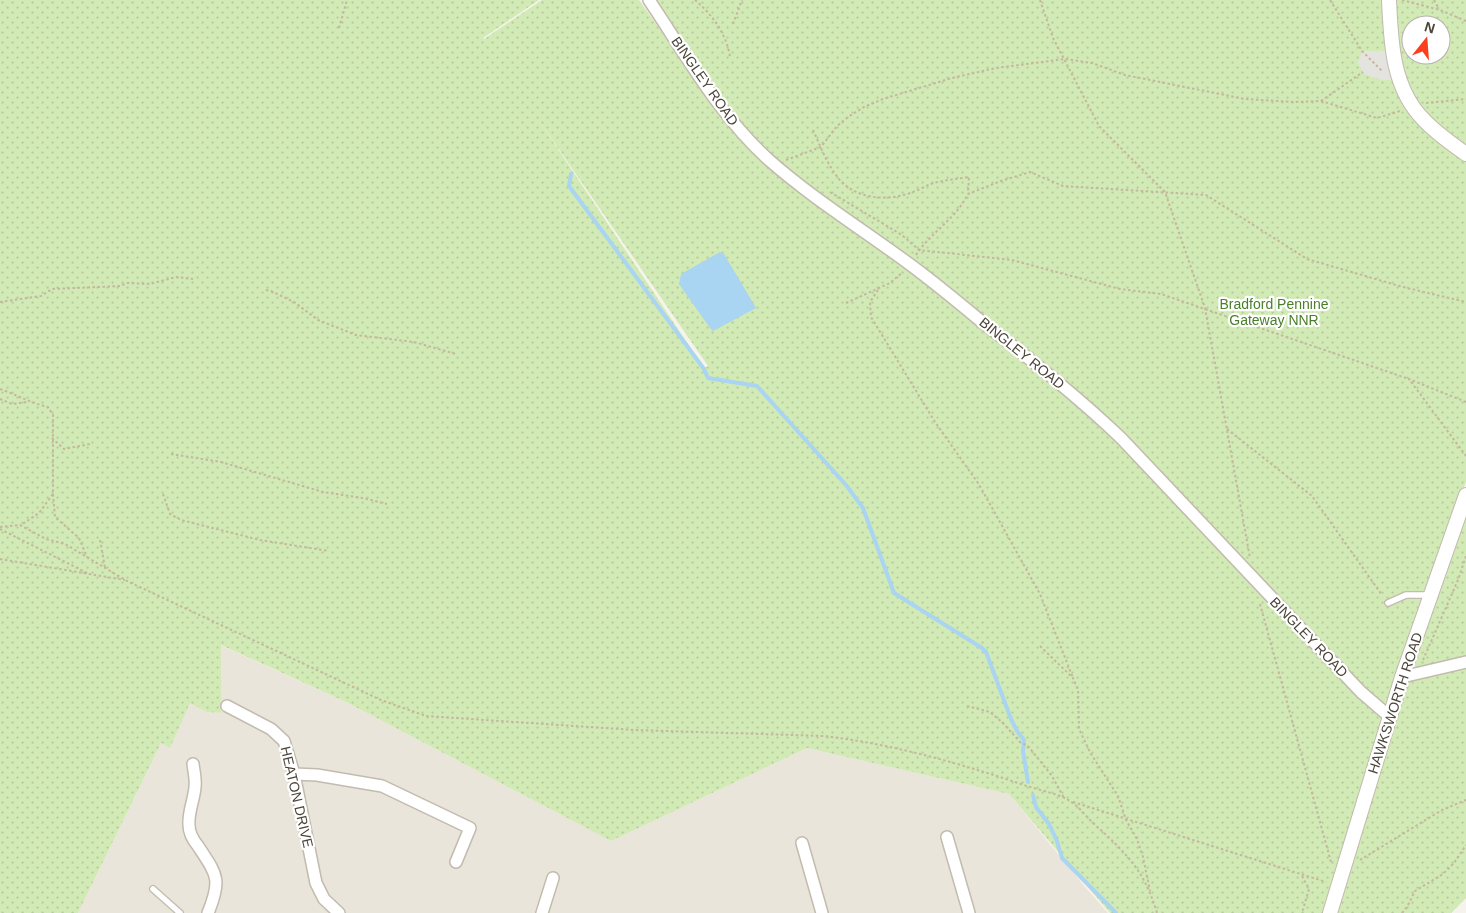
<svg xmlns="http://www.w3.org/2000/svg" width="1466" height="913" font-family="Helvetica,sans-serif">
<style>
.residential{fill:#eae5da}
.grass{fill:url(#grass-dots);fill-rule:evenodd}
.parking{fill:#e5e3e0}
.water{fill:#a9d4f2}
.lines{fill:none;stroke-linecap:round;stroke-linejoin:round}
.stream{stroke:#a9d4f2;stroke-width:4}
.service-casing{stroke:#c2bbae;stroke-width:8}
.minor-casing{stroke:#c2bbae;stroke-width:14}
.tertiary-casing{stroke:#c2bbae;stroke-width:16}
.path{stroke:#c4b79f;stroke-width:2;stroke-dasharray:2.5 2.5;stroke-linecap:butt}
.service{stroke:#fff;stroke-width:5.5}
.minor{stroke:#fff;stroke-width:11}
.tertiary{stroke:#fff;stroke-width:14}
.labels{text-anchor:middle;dominant-baseline:central;stroke-width:4.5;stroke-linejoin:round;paint-order:stroke}
.street-label{font-size:14px;fill:#4b4439;stroke:#fff}
.park-label{font-size:14px;fill:#4a7f2a;stroke:#fff}
</style>
<defs>
<pattern id="grass-dots" width="8" height="8" patternUnits="userSpaceOnUse" patternTransform="scale(1.25)"><rect width="8" height="8" fill="#d2eab5"/><path d="M2 2h.1M6 6h.1" fill="none" stroke="#b6ca9c" stroke-width="1.8" stroke-linecap="round"/></pattern>
</defs>
<rect width="100%" height="100%" fill="#f6f3ec"/>
<polygon class="residential" points="220,645 348,703 611,841 807,748 1009,794 1085,887 1108,913 78,913 161,743 170,748 190,702 207,712 221,713"/>
<g class="grass">
<path d="M 0,0 L 539,0 L 483,38 L 484,39 L 542,0 L 639,0 L 719,113 L 649,0 L 1466,0 L 1466,482 L 1448,529 L 1402,677 L 1466,663 L 1466,898 L 1451,913 L 1110,913 L 1009,794 L 807,748 L 611,841 L 348,703 L 221,645 L 221,713 L 207,712 L 190,703 L 170,748 L 161,743 L 78,913 L 0,913 ZM 1411,25 L 1441,25 L 1441,55 L 1411,55 ZM 538,119 L 708,366 L 704,368 Z"/>
<polygon points="1466,509 1466,658 1421,671 1416,668 1413,661"/>
</g>
<polygon class="parking" points="1362,51 1392,51 1399,80 1382,80 1364,74 1358,63"/>
<polygon class="water" points="720,252 724,254 756,308 713,331 710,328 679,284 681,274"/>
<g class="lines">
<g class="stream">
<polyline points="571,174 569,186 704,369 708,378 757,386 846,485 863,508 894,593 982,648 986,652 1011,719 1017,731 1024,740 1023,751 1028,782"/>
<polyline points="1033,795 1036,807 1049,824 1057,841 1062,858 1116,913"/>
</g>
<defs>
<g id="service">
<polyline points="1388,603 1406,595 1430,595"/>
<polyline points="153,889 180,913"/>
</g>
<g id="minor">
<path d="M 649,0 C 686,55 719,115 769,160 C 812,198 862,229 908,263 C 934,282 958,302 982,322 C 1030,359 1077,396 1121,438 L 1361,692 L 1390,717"/>
<polyline points="1402,677 1466,662"/>
<polyline points="227,706 271,729 284,741 294,774 316,883 324,899 339,913"/>
<path d="M 193,764 C 194,772 196,780 195,787 C 194,800 188,812 189,825 C 189,833 193,840 198,846 C 217,875 222,879 208,913"/>
<polyline points="294,774 317,775 382,786 470,828 456,862"/>
<polyline points="947,837 969,913"/>
<polyline points="802,843 822,913"/>
<polyline points="542,913 553,878"/>
</g>
<g id="tertiary">
<path d="M 1389,0 C 1391,42 1392,88 1424,120 C 1436,133 1452,144 1466,154"/>
<polyline points="1330,913 1402,677 1466,495"/>
</g>
</defs>
<use href="#service" class="service-casing"/>
<use href="#minor" class="minor-casing"/>
<use href="#tertiary" class="tertiary-casing"/>
<g class="path">
<path d="M 695,0 C 712,14 727,35 730,57"/>
<polyline points="1040,0 1053,38 1099,126 1165,192 1205,308 1250,558"/>
<polyline points="1330,0 1362,51 1383,72"/>
<polyline points="1402,0 1440,10 1466,21"/>
<polyline points="1434,0 1439,9"/>
<polyline points="733,24 742,0"/>
<polyline points="339,28 347,0"/>
<polyline points="1321,101 1363,72"/>
<polyline points="1426,103 1466,99"/>
<path d="M 813,130 C 820,145 826,162 836,175 C 853,200 888,202 913,192 C 919,190 925,186 931,184 C 943,180 956,179 969,177 L 968,193"/>
<polyline points="786,160 821,147 837,126 848,117 864,107 883,99 952,78 996,68 1065,59 1092,63 1125,75 1245,99 1294,102 1321,101 1377,118 1400,111"/>
<polyline points="830,192 902,235 919,250 1012,260 1120,289 1161,294 1409,379"/>
<path d="M 916,255 C 931,232 955,220 968,194 L 1001,181 L 1030,172 L 1063,186 L 1206,195 L 1307,259 L 1403,287 L 1466,302"/>
<polyline points="266,290 271,291 294,302 318,320 356,335 414,342 456,354"/>
<polyline points="878,290 870,302 871,317 935,422 978,483 986,497 1040,594 1073,678"/>
<polyline points="0,302 41,296 52,289 120,286 127,283 150,284 176,277 193,279"/>
<polyline points="846,303 890,283 903,272"/>
<path d="M 0,389 C 17,395 31,403 48,407 L 53,415 L 53,494 L 39,513 L 21,525"/>
<polyline points="0,399 12,404 27,402"/>
<polyline points="1466,402 1409,379 1466,456"/>
<polyline points="1227,429 1312,496 1382,595"/>
<polyline points="52,438 64,449 90,444"/>
<polyline points="171,454 221,462 323,492 363,498 387,504"/>
<polyline points="53,494 55,517 79,538 87,557"/>
<polyline points="163,494 170,514 181,520 260,540 329,551"/>
<path d="M 0,527 L 20,525 L 46,539 L 65,544 L 127,581 L 381,700 L 426,716 L 634,730 L 824,736 C 892,744 959,763 1024,785 C 1038,790 1057,793 1070,801 C 1078,806 1085,815 1092,822 C 1125,852 1144,869 1157,913"/>
<polyline points="0,529 89,574"/>
<polyline points="100,540 105,568"/>
<polyline points="0,559 125,580"/>
<polyline points="1260,604 1331,862"/>
<polyline points="1040,646 1073,678 1078,690 1079,729 1091,754 1118,796 1126,820 1137,839 1143,857 1150,891"/>
<polyline points="1423,660 1458,580 1466,556"/>
<polyline points="967,706 990,712 1003,723 1020,742 1028,746 1052,776 1064,798"/>
<polyline points="1073,802 1326,882"/>
<polyline points="1360,860 1442,810 1466,800"/>
<polyline points="1302,876 1309,889 1302,913"/>
<polyline points="1402,913 1407,907 1415,891 1443,874 1454,863 1466,845"/>
</g>
<use href="#service" class="service"/>
<use href="#minor" class="minor"/>
<use href="#tertiary" class="tertiary"/>
</g>
<g class="labels">
<g class="street-label">
<text transform="translate(705 81) rotate(55)">BINGLEY ROAD</text>
<text transform="translate(1022 353) rotate(39)">BINGLEY ROAD</text>
<text transform="translate(1309 637) rotate(46)">BINGLEY ROAD</text>
<text transform="translate(1395 703) rotate(-72)">HAWKSWORTH ROAD</text>
<text transform="translate(297 797) rotate(77)">HEATON DRIVE</text>
</g>
<g class="park-label">
<text x="1274" y="304">Bradford Pennine<tspan x="1274" dy="16">Gateway NNR</tspan></text>
</g>
</g>
<g transform="translate(1426 40) rotate(17)"><circle r="24" fill="#ffffff" stroke="#b7b4b0"/>
<path d="M0-4L9 19L0 12L-9 19Z" fill="#fc3f1d"/>
<text y="-8" font-size="14" font-weight="bold" text-anchor="middle" fill="#4b4439">N</text>
</g>
</svg>
